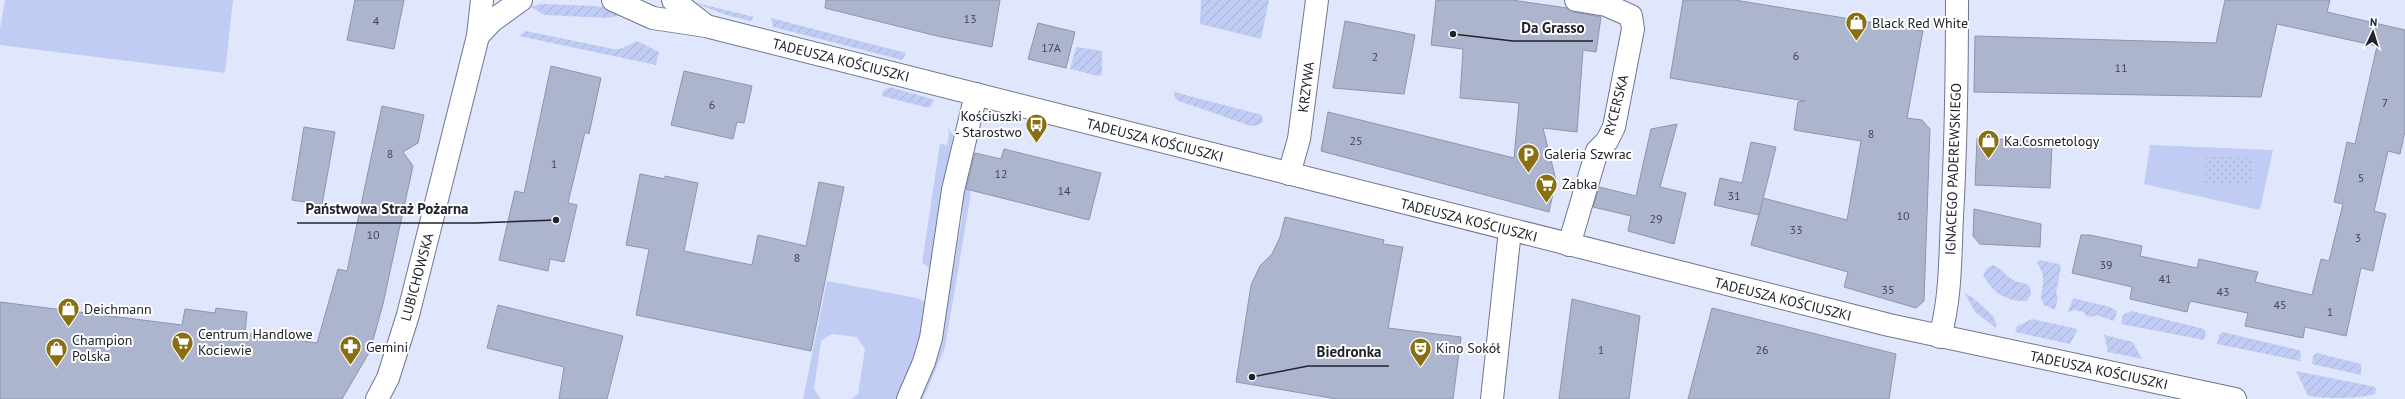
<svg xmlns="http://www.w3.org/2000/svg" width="2405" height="399" font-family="'PT Sans',sans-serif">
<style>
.grass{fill:#c0ccf4}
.park{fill:url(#park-dots)}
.garden{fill:url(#garden-furrows)}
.building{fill:#acb4ce;stroke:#8d95ae}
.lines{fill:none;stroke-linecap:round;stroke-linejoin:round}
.street-casing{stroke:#6f768f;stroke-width:24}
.secondary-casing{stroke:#6f768f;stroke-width:24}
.street{stroke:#fff;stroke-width:22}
.secondary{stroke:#fff;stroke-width:22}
.labels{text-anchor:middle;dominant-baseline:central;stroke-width:4;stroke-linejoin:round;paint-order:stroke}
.number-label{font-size:12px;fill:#434755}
.poi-label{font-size:14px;fill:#20232d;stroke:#fff;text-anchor:start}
.street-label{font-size:14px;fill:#20232d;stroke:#fff}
.leader{fill:none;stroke:#20232d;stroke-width:1.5}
.callout-dot{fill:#20232d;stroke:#fff;stroke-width:1.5}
.callout-label{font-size:15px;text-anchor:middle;font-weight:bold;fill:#20232d;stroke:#fff;stroke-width:4;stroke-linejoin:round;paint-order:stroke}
</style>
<defs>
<pattern id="park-dots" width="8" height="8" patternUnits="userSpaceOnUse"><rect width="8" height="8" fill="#c0ccf4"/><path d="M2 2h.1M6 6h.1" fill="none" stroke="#a5afd2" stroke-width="1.8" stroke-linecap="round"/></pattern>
<pattern id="garden-furrows" width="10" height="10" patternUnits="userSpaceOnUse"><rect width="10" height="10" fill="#c0ccf4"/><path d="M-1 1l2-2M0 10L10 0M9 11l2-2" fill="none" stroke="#a5afd2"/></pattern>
</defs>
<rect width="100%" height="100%" fill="#e0e7fd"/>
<g class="grass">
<polygon points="5,0 233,0 225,73 0,45 0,29"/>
<polygon points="947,126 953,135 931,269 922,263 940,144 947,145 949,133"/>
<polygon points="2150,145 2273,150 2260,210 2144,184"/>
<polygon points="963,188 970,190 970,199 945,348 923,399 919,399 940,345 962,217"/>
<polygon points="827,281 917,298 925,302 921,338 896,399 851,399 858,394 865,349 857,337 832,334 821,341 814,389 821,399 803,399"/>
</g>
<polygon class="park" points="2206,156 2252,158 2251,185 2205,183"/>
<g class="garden">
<polygon points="1201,0 1269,0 1261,39 1200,24"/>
<polygon points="693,2 754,17 750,21 723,14"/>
<polygon points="541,4 596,6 608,8 624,14 609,18 544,15 531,7"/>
<polygon points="771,18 906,53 902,60 773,27"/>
<polygon points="526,31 613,49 620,49 637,41 659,52 656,65 519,36"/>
<polygon points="1076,47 1102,51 1102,74 1099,76 1070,69"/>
<polygon points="890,87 935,100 929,108 882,96 883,91"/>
<polygon points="1174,92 1262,115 1263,122 1259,125 1251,126 1179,101 1175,98"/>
<path d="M 2040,260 L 2059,264 L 2061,267 L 2056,294 L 2058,297 L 2055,310 L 2044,305 L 2041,298 C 2043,283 2046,276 2037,263 Z"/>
<path d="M 1993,265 C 2002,268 2006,277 2015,281 C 2021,283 2025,282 2030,287 L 2031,294 L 2027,301 C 2007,302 1992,293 1983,275 L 1987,268 Z"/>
<path d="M 1965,294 C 1971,294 1991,313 1994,318 C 1996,321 1996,325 1996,328 L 1975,312 Z"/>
<polygon points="2073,298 2110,307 2117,311 2114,321 2096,315 2092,317 2086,316 2084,312 2075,310 2068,312"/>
<polygon points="2131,311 2204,329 2206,332 2204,340 2121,324 2123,315"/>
<polygon points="2032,319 2078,329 2070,344 2015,332 2017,326"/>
<polygon points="2223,332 2299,350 2301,354 2300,361 2217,344 2219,335"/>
<polygon points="2104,335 2133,342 2142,359 2108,352"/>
<polygon points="2317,353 2361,364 2361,375 2312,364 2313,356"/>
<path d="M 2296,371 L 2371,386 L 2376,388 L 2375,394 C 2358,399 2327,399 2308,396 Z"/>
</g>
<g class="building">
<polygon points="355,0 404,0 394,49 347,40"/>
<polygon points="826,0 1000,0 992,47 937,36 825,8"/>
<polygon points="1436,0 1512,0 1567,8 1574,12 1601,17 1596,52 1583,50 1577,132 1543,128 1556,180 1549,212 1321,151 1328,112 1514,158 1519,103 1460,98 1463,49 1431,45"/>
<polygon points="1683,0 1735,0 1923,31 1907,118 1922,120 1930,129 1924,301 1916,308 1844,287 1848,272 1751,245 1763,198 1847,220 1861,141 1794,130 1798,102 1805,101 1670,78"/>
<polygon points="2225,0 2330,0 2327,12 2405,30 2405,131 2400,154 2388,151 2374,211 2386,214 2373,271 2361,268 2346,336 2305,327 2303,338 2245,326 2248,313 2190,301 2187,312 2130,299 2132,287 2072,273 2081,235 2090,235 2142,246 2140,256 2197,268 2199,259 2258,272 2255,282 2312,295 2321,259 2329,261 2343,204 2334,202 2347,142 2355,144 2377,46 2277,24 2261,97 1974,92 1975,36 2216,43"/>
<polygon points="1345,21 1415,35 1404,94 1333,88"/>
<polygon points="1038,23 1075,32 1066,68 1028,59"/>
<polygon points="551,66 601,78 589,134 585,132 568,203 577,205 564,262 550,259 548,271 499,260 515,191 524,193"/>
<polygon points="684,71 752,86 744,123 737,122 733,139 671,125"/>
<polygon points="382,106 424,115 418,143 403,152 413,166 383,304 370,351 342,399 0,399 0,302 182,325 185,309 215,313 216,308 247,312 245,333 317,343 338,269 347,271"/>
<polygon points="1677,124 1660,187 1686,193 1674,244 1628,231 1631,216 1593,207 1599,187 1636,196 1651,129"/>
<polygon points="304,127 335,132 322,205 292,200"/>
<polygon points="1977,138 2034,141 2034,147 2052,147 2050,188 1975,185"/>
<polygon points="1751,142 1776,147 1759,215 1714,205 1720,178 1742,183"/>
<polygon points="1004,149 1101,173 1089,220 966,189 975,153 1001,159"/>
<polygon points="640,174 665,179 665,176 698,183 684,251 752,265 758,235 806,246 819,182 844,187 811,351 636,315 649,249 626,245"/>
<polygon points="1974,209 2041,224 2040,247 1980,244 1973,236"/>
<polygon points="1285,217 1384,240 1383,244 1403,247 1388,328 1461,337 1453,399 1337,399 1236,382 1251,285 1260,266 1272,254 1280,237"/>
<polygon points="1572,299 1640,316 1629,399 1559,399"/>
<polygon points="498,305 623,336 607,399 559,399 564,367 487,348"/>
<polygon points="1712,308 1896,354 1889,399 1688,399"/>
</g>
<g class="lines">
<defs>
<g id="street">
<polyline points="1289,174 1299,139 1317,0"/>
<polyline points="1569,245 1597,151 1607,141 1614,127 1633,29 1631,16 1606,5 1576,0"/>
<path d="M 1940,337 C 1951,297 1950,258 1952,217 C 1956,144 1957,72 1957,0"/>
<polyline points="908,399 924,362 931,338 953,190 976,94"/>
</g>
<g id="secondary">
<polyline points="613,0 653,18 706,26 1889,325 2235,399"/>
<polyline points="673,0 705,25"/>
<polyline points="478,36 492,21 521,0"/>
<polyline points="377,399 388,378 408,315 478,36 482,0"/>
<polyline points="1492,399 1510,230"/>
</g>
</defs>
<use href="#street" class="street-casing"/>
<use href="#secondary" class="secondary-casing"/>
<use href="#street" class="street"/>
<use href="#secondary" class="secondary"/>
</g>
<defs>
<symbol id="shop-pin" viewBox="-11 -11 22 30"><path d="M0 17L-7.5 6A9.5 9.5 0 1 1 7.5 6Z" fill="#896f10" stroke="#fff"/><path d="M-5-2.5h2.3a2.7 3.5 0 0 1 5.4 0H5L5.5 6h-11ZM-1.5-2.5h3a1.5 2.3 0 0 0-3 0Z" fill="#fff"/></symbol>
<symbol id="bus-pin" viewBox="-11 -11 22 30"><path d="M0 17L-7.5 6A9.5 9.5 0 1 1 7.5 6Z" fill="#896f10" stroke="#fff"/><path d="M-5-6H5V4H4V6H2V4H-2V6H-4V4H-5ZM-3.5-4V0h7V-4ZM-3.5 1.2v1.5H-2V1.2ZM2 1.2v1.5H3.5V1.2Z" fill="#fff"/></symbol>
<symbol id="parking-pin" viewBox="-11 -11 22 30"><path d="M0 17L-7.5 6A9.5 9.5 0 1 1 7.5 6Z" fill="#896f10" stroke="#fff"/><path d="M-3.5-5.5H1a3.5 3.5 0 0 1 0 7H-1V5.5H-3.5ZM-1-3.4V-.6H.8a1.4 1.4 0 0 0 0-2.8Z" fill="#fff"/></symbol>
<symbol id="supermarket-pin" viewBox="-11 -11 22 30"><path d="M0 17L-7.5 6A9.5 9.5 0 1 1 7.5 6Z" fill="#896f10" stroke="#fff"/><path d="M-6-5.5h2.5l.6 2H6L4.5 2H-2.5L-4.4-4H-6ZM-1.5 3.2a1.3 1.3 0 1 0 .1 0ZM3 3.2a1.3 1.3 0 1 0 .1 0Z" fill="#fff"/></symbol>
<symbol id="pharmacy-pin" viewBox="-11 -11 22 30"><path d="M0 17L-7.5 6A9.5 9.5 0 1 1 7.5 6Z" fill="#896f10" stroke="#fff"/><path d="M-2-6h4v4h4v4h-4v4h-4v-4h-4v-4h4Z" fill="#fff"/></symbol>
<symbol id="theatre-pin" viewBox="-11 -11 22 30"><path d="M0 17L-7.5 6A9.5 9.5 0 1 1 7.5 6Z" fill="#896f10" stroke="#fff"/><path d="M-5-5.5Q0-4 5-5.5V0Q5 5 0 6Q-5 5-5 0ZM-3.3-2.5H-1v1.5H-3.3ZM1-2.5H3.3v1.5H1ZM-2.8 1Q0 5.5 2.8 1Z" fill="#fff"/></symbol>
</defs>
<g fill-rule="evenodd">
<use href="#shop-pin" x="1844" y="10" width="25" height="34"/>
<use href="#bus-pin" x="1024" y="112" width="25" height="34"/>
<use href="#shop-pin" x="1976" y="128" width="25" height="34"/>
<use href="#parking-pin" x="1516" y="142" width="25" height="34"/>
<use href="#supermarket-pin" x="1534" y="172" width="25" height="34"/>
<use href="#shop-pin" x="56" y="296" width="25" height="34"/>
<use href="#supermarket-pin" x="170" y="330" width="25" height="34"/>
<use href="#pharmacy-pin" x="338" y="334" width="25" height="34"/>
<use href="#shop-pin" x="44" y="336" width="25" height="34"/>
<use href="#theatre-pin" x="1408" y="336" width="25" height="34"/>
</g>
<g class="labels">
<g class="number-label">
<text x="970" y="18">13</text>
<text x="376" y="20">4</text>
<text x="1051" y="47">17A</text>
<text x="1796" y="55">6</text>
<text x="1375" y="56">2</text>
<text x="2121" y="67">11</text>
<text x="2385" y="102">7</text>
<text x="712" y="104">6</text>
<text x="1871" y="133">8</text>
<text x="1356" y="140">25</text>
<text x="390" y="153">8</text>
<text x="554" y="163">1</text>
<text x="1001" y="173">12</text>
<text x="2361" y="177">5</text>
<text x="1064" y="190">14</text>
<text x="1734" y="195">31</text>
<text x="1903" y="215">10</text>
<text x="1656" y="218">29</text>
<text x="1796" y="229">33</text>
<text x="373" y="234">10</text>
<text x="2358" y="237">3</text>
<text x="797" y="257">8</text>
<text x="2106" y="264">39</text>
<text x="2165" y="278">41</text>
<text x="1888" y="289">35</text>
<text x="2223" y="291">43</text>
<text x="2280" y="304">45</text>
<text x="2330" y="311">1</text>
<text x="1601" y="349">1</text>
<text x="1762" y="349">26</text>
</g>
<g class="poi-label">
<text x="1872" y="23">Black Red White</text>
<text x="1022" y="116" text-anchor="end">Kościuszki<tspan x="1022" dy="16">- Starostwo</tspan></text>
<text x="2004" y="141">Ka.Cosmetology</text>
<text x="1544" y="154">Galeria Szwrac</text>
<text x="1562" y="184">Żabka</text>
<text x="84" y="309">Deichmann</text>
<text x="198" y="334">Centrum Handlowe<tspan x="198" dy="16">Kociewie</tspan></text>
<text x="72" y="340">Champion<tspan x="72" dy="16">Polska</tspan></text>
<text x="366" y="347">Gemini</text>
<text x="1436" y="348">Kino Sokół</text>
</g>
<g class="street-label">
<text transform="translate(841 60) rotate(14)">TADEUSZA KOŚCIUSZKI</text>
<text transform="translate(1306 87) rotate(-83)">KRZYWA</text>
<text transform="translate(1616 105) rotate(-76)">RYCERSKA</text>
<text transform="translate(1155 140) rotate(14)">TADEUSZA KOŚCIUSZKI</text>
<text transform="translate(1953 169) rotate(-88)">IGNACEGO PADEREWSKIEGO</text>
<text transform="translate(1469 220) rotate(14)">TADEUSZA KOŚCIUSZKI</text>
<text transform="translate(417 277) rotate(-75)">LUBICHOWSKA</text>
<text transform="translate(1783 299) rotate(14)">TADEUSZA KOŚCIUSZKI</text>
<text transform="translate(2099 370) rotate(12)">TADEUSZA KOŚCIUSZKI</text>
</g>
</g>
<path class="leader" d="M1453 34L1513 41H1593M556 220L476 223H297M1252 377L1308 366H1389"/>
<g class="callout-dot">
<circle cx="1453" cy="34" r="4"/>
<circle cx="556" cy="220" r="4"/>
<circle cx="1252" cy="377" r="4"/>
</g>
<g class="callout-label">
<text x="1553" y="33">Da Grasso</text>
<text x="387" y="214">Państwowa Straż Pożarna</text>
<text x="1349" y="357">Biedronka</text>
</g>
<g transform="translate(2373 32) rotate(4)" stroke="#ffffff" stroke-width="3" paint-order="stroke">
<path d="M0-3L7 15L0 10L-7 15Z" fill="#20232d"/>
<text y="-6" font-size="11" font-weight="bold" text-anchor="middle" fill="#20232d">N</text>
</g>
</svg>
